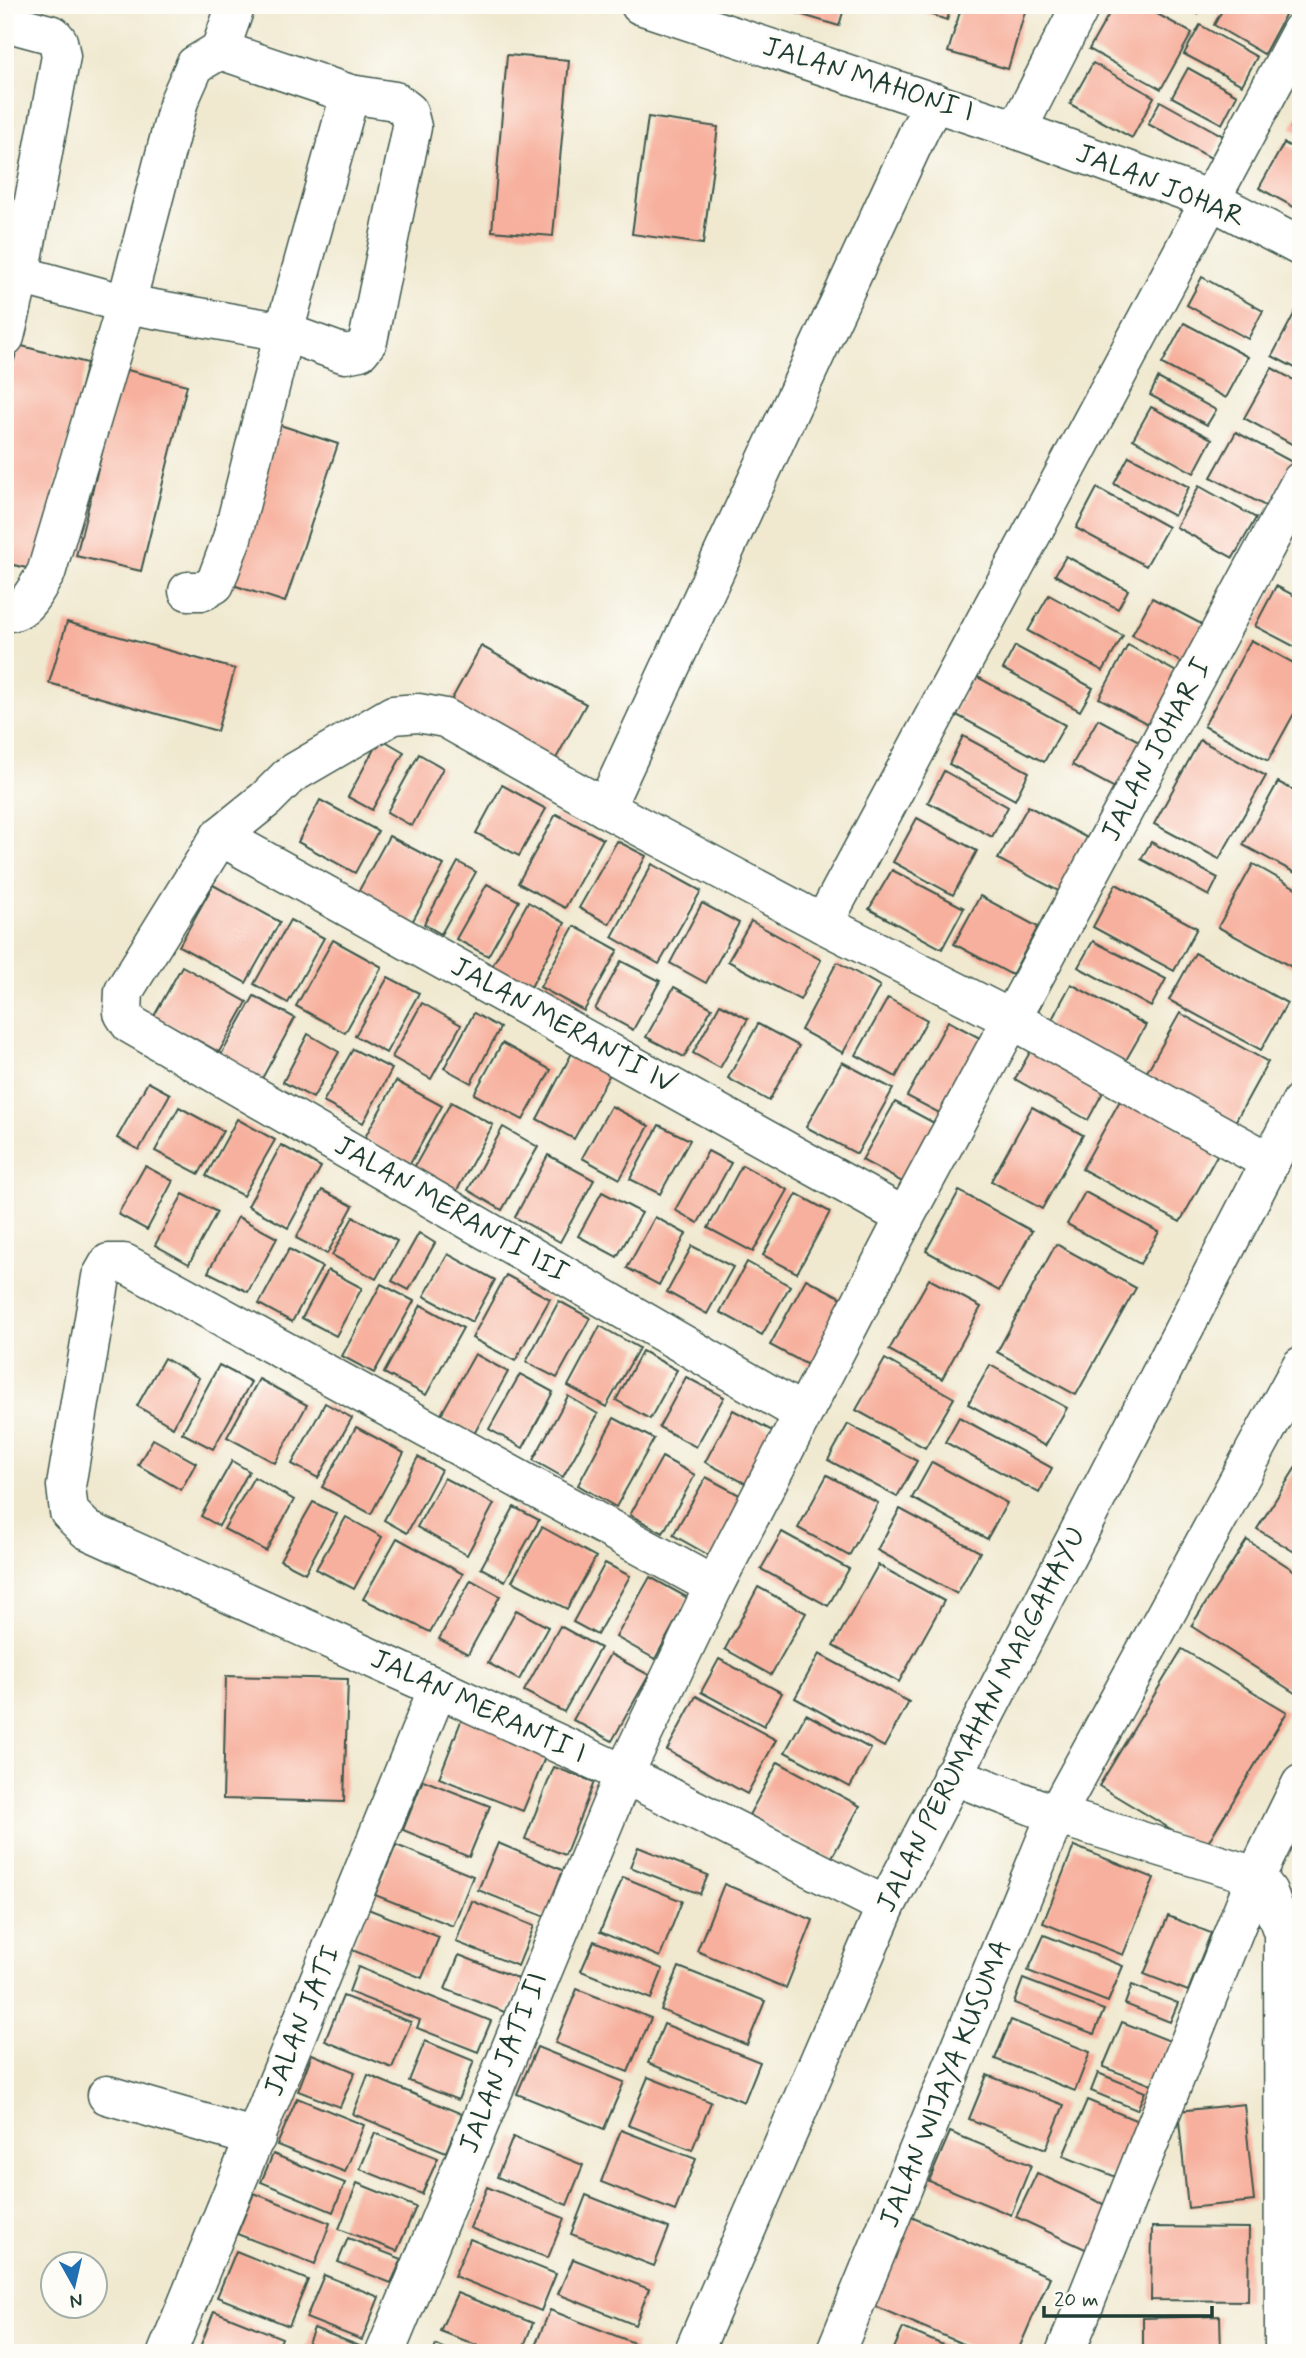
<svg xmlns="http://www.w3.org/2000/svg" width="1306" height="2358" font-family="Mynerve,sans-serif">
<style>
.building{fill:#f7b09d}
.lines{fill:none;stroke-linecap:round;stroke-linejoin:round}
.minor-casing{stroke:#3e574b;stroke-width:41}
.minor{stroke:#fff;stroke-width:38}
.labels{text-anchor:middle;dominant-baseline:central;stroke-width:6;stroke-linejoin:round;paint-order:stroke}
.street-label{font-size:28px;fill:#1f3d34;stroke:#fdfcf7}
</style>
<rect width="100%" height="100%" fill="#fdfcf7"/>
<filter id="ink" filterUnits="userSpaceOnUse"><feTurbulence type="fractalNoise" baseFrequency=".0143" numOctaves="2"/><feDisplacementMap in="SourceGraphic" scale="14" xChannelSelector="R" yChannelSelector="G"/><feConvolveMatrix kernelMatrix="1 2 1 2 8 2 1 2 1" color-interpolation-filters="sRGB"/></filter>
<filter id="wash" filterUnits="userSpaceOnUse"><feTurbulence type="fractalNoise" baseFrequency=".00686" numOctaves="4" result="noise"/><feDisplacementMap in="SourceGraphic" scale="28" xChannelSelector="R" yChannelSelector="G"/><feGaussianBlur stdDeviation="1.57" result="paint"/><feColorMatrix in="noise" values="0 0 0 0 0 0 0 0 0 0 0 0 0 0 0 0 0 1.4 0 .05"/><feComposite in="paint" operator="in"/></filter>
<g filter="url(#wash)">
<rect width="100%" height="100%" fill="#f0e9d0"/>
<g id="blocks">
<g class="building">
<polygon points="784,5 845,5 839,26 783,9"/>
<polygon points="901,5 952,5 947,20"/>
<polygon points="962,5 1027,5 1008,69 948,52"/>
<polygon points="1114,5 1141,5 1192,33 1161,89 1089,49"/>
<polygon points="1182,5 1202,5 1198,14"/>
<polygon points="1225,5 1267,5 1285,15 1264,54 1214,25"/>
<polygon points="1200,25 1257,57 1242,85 1184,54"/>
<polygon points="507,55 569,60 553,236 492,231"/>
<polygon points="1093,63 1154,97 1132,138 1070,104"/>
<polygon points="1188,68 1237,95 1222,124 1172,97"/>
<polygon points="1160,101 1223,136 1211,158 1148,124"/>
<polygon points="1301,110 1301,134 1291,128"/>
<polygon points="648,117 718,127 703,244 632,234"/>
<polygon points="1284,143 1301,152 1301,211 1259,188"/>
<polygon points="1202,277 1263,311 1248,339 1187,305"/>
<polygon points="1295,312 1301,315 1301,371 1272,356"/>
<polygon points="1184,323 1248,357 1226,398 1162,364"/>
<polygon points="18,345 87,363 35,570 5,563 5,395"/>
<polygon points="1272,368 1301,384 1301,449 1244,418"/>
<polygon points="123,369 187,385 141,571 76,556"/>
<polygon points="1158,378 1216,410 1207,425 1150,395"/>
<polygon points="1151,407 1212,439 1194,473 1133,439"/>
<polygon points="280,425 338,444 285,602 227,583"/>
<polygon points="1236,432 1292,462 1267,507 1211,477"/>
<polygon points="1129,456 1189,487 1174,516 1114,484"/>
<polygon points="1199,486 1256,518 1233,558 1176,527"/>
<polygon points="1097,488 1168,527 1146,566 1076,528"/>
<polygon points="1066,556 1128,590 1118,609 1055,575"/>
<polygon points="1276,586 1301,599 1301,650 1255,626"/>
<polygon points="1049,595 1123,636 1103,671 1028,631"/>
<polygon points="1152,598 1209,628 1188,666 1132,635"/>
<polygon points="67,622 235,669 217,731 49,683"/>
<polygon points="1251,640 1301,667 1301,701 1268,761 1204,726"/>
<polygon points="1128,645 1187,678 1159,730 1099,698"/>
<polygon points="481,646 586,704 553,764 448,706"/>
<polygon points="1015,646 1093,688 1080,711 1003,669"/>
<polygon points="974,675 1065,725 1044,762 953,713"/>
<polygon points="1098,719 1150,747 1124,793 1072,765"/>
<polygon points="963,736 1029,772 1015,800 949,764"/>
<polygon points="380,738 404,752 372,810 348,797"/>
<polygon points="1200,740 1266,776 1219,859 1154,824"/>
<polygon points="419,754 443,768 412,826 387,812"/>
<polygon points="944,771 1008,807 992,837 928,802"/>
<polygon points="1278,782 1301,794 1301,876 1243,845"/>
<polygon points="502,785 546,809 519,856 476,833"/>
<polygon points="320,800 378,831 355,873 298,842"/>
<polygon points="1028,806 1091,840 1062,893 998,859"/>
<polygon points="556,814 603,839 565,908 518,883"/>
<polygon points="917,818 977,851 953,895 893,862"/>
<polygon points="389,836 444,865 411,924 357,894"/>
<polygon points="617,841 646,856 609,924 579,908"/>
<polygon points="1151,842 1218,878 1209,896 1141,859"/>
<polygon points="458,862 476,872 441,934 424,924"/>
<polygon points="652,864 701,891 659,964 612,937"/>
<polygon points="1253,864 1301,891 1301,972 1218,927"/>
<polygon points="892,870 964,908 942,949 869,909"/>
<polygon points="487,884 519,901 488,956 456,939"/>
<polygon points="1116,884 1197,928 1174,971 1093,927"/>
<polygon points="213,885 280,922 246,983 179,946"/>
<polygon points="980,896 1038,927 1012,975 954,944"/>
<polygon points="528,902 565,923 530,989 491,968"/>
<polygon points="702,903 739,923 706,983 670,963"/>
<polygon points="290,920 324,938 288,1003 254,984"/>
<polygon points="751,921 821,960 800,1000 728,961"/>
<polygon points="574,926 618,950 584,1011 540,987"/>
<polygon points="333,940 382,967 345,1033 296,1006"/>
<polygon points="1093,941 1166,979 1151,1007 1078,967"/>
<polygon points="1195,953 1287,1003 1261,1050 1169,1000"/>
<polygon points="621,961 660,981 633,1030 595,1009"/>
<polygon points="837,962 880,986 843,1053 801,1030"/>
<polygon points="182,966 247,1002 219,1052 154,1016"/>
<polygon points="388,977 419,993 386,1053 355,1036"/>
<polygon points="1071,984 1146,1025 1118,1074 1044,1034"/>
<polygon points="674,987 712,1008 684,1057 646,1037"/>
<polygon points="254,996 295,1018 258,1086 216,1064"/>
<polygon points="888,998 927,1020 896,1077 856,1055"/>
<polygon points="422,1003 461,1025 431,1079 392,1057"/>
<polygon points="720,1004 748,1019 720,1068 693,1053"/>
<polygon points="474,1013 500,1028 471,1083 444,1068"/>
<polygon points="1180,1013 1268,1062 1234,1124 1145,1075"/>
<polygon points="948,1021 989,1043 947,1117 907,1096"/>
<polygon points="758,1024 799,1046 769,1101 728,1078"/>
<polygon points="308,1034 339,1052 313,1098 283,1082"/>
<polygon points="502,1043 551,1070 523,1120 474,1094"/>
<polygon points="1034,1045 1107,1085 1088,1120 1015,1079"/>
<polygon points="353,1049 392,1069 363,1123 323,1102"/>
<polygon points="572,1053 610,1074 574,1139 537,1119"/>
<polygon points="842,1062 893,1089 857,1154 806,1127"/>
<polygon points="396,1081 442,1106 410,1164 364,1139"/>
<polygon points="148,1082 170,1094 139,1150 117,1138"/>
<polygon points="1122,1097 1220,1150 1180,1222 1082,1169"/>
<polygon points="451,1102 493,1125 455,1194 412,1171"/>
<polygon points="895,1102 936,1124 904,1183 862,1160"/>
<polygon points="611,1106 649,1126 620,1179 582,1158"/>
<polygon points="179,1107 223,1131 199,1174 155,1151"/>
<polygon points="1032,1107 1083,1135 1042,1209 991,1181"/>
<polygon points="237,1119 275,1140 243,1196 206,1176"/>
<polygon points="659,1125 690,1140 660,1194 630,1179"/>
<polygon points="503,1127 538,1147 502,1210 468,1190"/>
<polygon points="281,1145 321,1167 288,1228 248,1206"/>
<polygon points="708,1151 731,1163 698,1223 675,1210"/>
<polygon points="548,1155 594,1180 560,1242 515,1217"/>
<polygon points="742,1165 788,1190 753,1252 708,1228"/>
<polygon points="145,1166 173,1181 147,1230 118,1214"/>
<polygon points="322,1190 353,1206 327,1254 296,1238"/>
<polygon points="959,1191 1032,1231 999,1291 926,1251"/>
<polygon points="602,1192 642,1213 617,1257 578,1236"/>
<polygon points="1085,1192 1159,1232 1140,1264 1067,1224"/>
<polygon points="183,1194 217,1212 189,1264 155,1245"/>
<polygon points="797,1194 830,1212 797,1273 763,1255"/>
<polygon points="238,1217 277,1238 248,1292 208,1272"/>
<polygon points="353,1217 397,1241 376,1279 332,1255"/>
<polygon points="655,1217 686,1234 659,1285 627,1268"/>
<polygon points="419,1233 435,1243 409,1290 392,1281"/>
<polygon points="1056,1244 1136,1288 1076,1395 997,1352"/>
<polygon points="692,1246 733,1267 707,1314 667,1292"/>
<polygon points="289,1249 322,1267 292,1322 259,1304"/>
<polygon points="448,1254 495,1280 472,1322 424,1296"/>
<polygon points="747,1262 790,1286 762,1335 720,1312"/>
<polygon points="328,1270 362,1288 336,1336 302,1318"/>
<polygon points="506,1275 550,1299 515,1361 472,1338"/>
<polygon points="806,1279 855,1305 819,1371 770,1345"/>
<polygon points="929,1279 981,1307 942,1379 889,1350"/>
<polygon points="381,1284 414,1301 374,1373 342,1356"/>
<polygon points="559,1301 590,1318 557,1378 526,1362"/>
<polygon points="421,1305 463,1328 426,1395 384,1373"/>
<polygon points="600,1326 639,1348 606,1407 568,1386"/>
<polygon points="642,1351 677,1370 650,1419 616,1400"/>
<polygon points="475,1354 508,1372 474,1434 440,1416"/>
<polygon points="164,1358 199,1378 173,1427 137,1406"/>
<polygon points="885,1359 954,1398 925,1448 856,1410"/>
<polygon points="219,1365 251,1382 213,1449 182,1433"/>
<polygon points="990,1365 1067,1408 1045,1446 968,1404"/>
<polygon points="520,1374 553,1392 523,1448 489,1429"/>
<polygon points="686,1377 724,1397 696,1447 659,1427"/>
<polygon points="259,1379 307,1405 275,1463 227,1437"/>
<polygon points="568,1396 598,1414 563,1477 533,1460"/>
<polygon points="325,1403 352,1418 318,1478 292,1464"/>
<polygon points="733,1410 778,1434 750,1486 705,1462"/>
<polygon points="959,1417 1052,1468 1039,1493 945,1442"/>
<polygon points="614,1418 654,1439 616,1507 578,1485"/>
<polygon points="848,1424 917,1461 897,1497 828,1460"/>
<polygon points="356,1427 404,1453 371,1514 322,1487"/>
<polygon points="153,1439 196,1463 181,1490 138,1465"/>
<polygon points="418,1457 441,1470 407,1533 384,1520"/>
<polygon points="662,1457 695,1475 663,1533 630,1515"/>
<polygon points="1301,1459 1301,1556 1257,1529"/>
<polygon points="232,1461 249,1471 219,1526 201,1516"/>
<polygon points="932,1462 1007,1503 987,1539 912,1498"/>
<polygon points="827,1475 878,1503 849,1556 798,1528"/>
<polygon points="254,1477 294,1500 266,1551 224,1529"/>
<polygon points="706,1477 745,1498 712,1557 673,1535"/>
<polygon points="444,1478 494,1504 467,1555 417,1527"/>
<polygon points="313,1502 337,1514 305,1573 280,1560"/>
<polygon points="514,1507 539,1520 505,1581 481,1568"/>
<polygon points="900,1509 980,1552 957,1594 877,1550"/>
<polygon points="346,1517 382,1537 354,1589 316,1569"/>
<polygon points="542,1527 596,1557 567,1609 512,1581"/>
<polygon points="782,1532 849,1569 828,1606 761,1569"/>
<polygon points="397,1538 463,1574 430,1632 363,1599"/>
<polygon points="1247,1540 1301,1575 1301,1697 1191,1626"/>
<polygon points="605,1563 630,1576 597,1635 573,1622"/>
<polygon points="878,1565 944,1601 899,1682 833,1646"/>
<polygon points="650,1577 688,1598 655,1659 616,1637"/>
<polygon points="471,1580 500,1596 468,1654 439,1639"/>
<polygon points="758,1587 806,1613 771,1675 725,1649"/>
<polygon points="516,1610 548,1627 519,1680 488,1663"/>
<polygon points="560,1626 600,1648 564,1712 524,1691"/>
<polygon points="1182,1649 1287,1712 1204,1849 1099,1786"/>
<polygon points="610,1654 649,1675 612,1741 573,1720"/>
<polygon points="819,1654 909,1702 884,1747 795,1698"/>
<polygon points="719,1659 782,1693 764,1726 701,1692"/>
<polygon points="226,1676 348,1679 344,1802 223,1799"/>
<polygon points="696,1696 776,1740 747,1794 667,1750"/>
<polygon points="806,1714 871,1749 850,1787 785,1752"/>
<polygon points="463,1716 548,1750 523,1811 439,1778"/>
<polygon points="778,1762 860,1806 831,1859 749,1815"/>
<polygon points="554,1767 594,1782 565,1855 525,1839"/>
<polygon points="423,1780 490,1806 469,1857 403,1830"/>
<polygon points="1301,1819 1301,1851 1295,1851 1293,1820"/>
<polygon points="498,1843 567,1872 548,1918 478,1890"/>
<polygon points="396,1845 473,1876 453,1926 375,1895"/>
<polygon points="1074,1846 1154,1878 1123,1955 1043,1923"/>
<polygon points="638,1847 708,1875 700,1894 630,1867"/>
<polygon points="1295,1859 1301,1859 1301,1891 1297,1891"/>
<polygon points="623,1877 682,1901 660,1957 600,1932"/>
<polygon points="724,1884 813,1920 786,1988 697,1951"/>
<polygon points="1297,1899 1301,1899 1301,1935 1299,1935"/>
<polygon points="472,1901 534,1926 518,1966 456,1942"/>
<polygon points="368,1909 439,1937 422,1978 352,1950"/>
<polygon points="1168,1916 1211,1933 1188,1991 1144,1974"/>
<polygon points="1044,1935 1123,1966 1108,2002 1028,1971"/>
<polygon points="594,1941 663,1969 651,1999 581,1971"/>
<polygon points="459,1955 522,1980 507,2013 445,1989"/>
<polygon points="358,1967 491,2021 478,2052 417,2028 420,2020 349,1992"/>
<polygon points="679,1967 765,2001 747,2045 661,2010"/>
<polygon points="1023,1979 1104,2010 1094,2034 1014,2003"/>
<polygon points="1132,1985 1178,2003 1170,2022 1125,2004"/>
<polygon points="577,1989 651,2018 628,2072 555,2043"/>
<polygon points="343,1996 411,2022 392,2068 325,2041"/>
<polygon points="1011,2020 1090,2052 1075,2091 995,2059"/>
<polygon points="1122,2022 1170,2041 1152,2085 1103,2067"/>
<polygon points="664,2024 760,2062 744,2102 648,2063"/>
<polygon points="425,2041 474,2061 458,2100 409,2081"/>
<polygon points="537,2047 624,2082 604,2129 517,2094"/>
<polygon points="312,2054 355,2072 340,2107 298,2091"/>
<polygon points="1098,2073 1145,2092 1137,2110 1091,2091"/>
<polygon points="368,2075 462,2114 446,2152 353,2114"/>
<polygon points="987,2075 1064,2105 1046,2149 969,2119"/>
<polygon points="648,2077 711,2102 692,2150 628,2125"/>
<polygon points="297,2098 364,2125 345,2172 277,2145"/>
<polygon points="1087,2100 1138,2121 1116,2177 1063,2156"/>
<polygon points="1244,2104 1254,2201 1188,2208 1178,2111"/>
<polygon points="621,2130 696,2159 675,2211 601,2182"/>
<polygon points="950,2132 1031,2165 1011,2215 929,2181"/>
<polygon points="375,2133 438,2158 422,2194 360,2169"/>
<polygon points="513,2137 583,2165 567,2205 497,2177"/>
<polygon points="273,2154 345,2183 333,2212 261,2182"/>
<polygon points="1037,2173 1118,2211 1098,2255 1016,2217"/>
<polygon points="357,2183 416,2207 397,2251 339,2229"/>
<polygon points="487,2187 564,2218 548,2258 470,2228"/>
<polygon points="254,2193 330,2223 315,2264 237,2234"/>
<polygon points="586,2195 669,2228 654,2266 571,2234"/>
<polygon points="911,2217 1050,2277 1017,2353 984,2353 872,2305"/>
<polygon points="1152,2227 1249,2228 1248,2301 1151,2300"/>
<polygon points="348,2238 402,2259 391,2283 338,2262"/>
<polygon points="470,2239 556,2274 541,2311 454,2276"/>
<polygon points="236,2251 308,2280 289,2326 217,2297"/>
<polygon points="573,2259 649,2289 635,2325 558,2294"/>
<polygon points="324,2275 379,2297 362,2340 306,2318"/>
<polygon points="457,2293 533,2323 521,2353 497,2353 440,2331"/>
<polygon points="550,2310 637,2344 633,2353 553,2353 535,2346"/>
<polygon points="214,2311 282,2338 276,2353 207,2353 199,2350"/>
<polygon points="1220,2316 1221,2353 1143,2353 1143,2318"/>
<polygon points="314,2328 377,2353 304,2353"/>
<polygon points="903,2328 962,2353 892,2353"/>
<polygon points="436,2345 454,2353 433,2353"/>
</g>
</g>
</g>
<g filter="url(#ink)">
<use href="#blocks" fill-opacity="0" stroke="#3e574b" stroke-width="2"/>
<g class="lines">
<defs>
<g id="minor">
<polyline points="640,5 1017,130 1211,200 1301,247"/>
<polyline points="5,22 53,35 58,41 61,56 20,275 5,337"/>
<polyline points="1017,130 1081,5"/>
<polyline points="20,275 126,304 284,332 345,354 360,351 368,341 412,127 408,111 395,101 350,94"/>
<polyline points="188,591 203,591 215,584 232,538 284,332 350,94 220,50"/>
<path d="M 5,612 C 26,614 36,588 46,573 L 126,304 L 179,101 L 195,65 L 220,50 L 236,5"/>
<polyline points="605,808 920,129 935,102"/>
<polyline points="220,836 905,1217"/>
<polyline points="823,924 1301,31"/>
<polyline points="802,1413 130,1024 123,1013 124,991 220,836 266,799 290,775 393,715 418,713 445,718 605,808 823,924 1013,1020 1270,1162"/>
<polyline points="714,1586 124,1263 109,1263 101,1277 66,1486 69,1512 87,1530 438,1688 624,1774 886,1906"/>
<polyline points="952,1775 1056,1815 1256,1876 1268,1892 1283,1933 1284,2353"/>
<polyline points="107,2095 256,2138"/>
<polyline points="167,2353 438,1688"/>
<polyline points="385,2353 624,1774 714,1586 905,1217 1301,481"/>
<polyline points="693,2353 886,1906 1301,1102"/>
<polyline points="835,2353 1056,1815 1301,1366"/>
<polyline points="1065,2353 1256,1876 1301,1784"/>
</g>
</defs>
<use href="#minor" class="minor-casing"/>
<use href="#minor" class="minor"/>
</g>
</g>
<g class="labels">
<g class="street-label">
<text transform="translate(868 80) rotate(18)">JALAN MAHONI I</text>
<text transform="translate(1160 186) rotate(22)">JALAN JOHAR</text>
<text transform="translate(1157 750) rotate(-62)">JALAN JOHAR I</text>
<text transform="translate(563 1026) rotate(29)">JALAN MERANTI IV</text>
<text transform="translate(451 1210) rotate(30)">JALAN MERANTI III</text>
<text transform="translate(478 1707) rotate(25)">JALAN MERANTI I</text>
<text transform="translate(982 1720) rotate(-63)">JALAN PERUMAHAN MARGAHAYU</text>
<text transform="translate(303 2021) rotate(-68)">JALAN JATI</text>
<text transform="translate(504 2063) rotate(-68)">JALAN JATI II</text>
<text transform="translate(946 2084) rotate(-68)">JALAN WIJAYA KUSUMA</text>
</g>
</g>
<rect width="1306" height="2358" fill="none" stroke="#fdfcf7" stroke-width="28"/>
<g transform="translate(74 2285) rotate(172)"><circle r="33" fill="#fdfcf7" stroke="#a4b0a9" stroke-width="2"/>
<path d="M0-5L12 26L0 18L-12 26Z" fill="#1f6fb2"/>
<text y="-10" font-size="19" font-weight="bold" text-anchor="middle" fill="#1f3d34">N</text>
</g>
<path d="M1044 2306v10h168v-10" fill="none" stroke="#1f3d34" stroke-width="3.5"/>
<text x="1054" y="2306" font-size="21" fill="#1f3d34" stroke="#fdfcf7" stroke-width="5" paint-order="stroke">20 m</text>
</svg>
